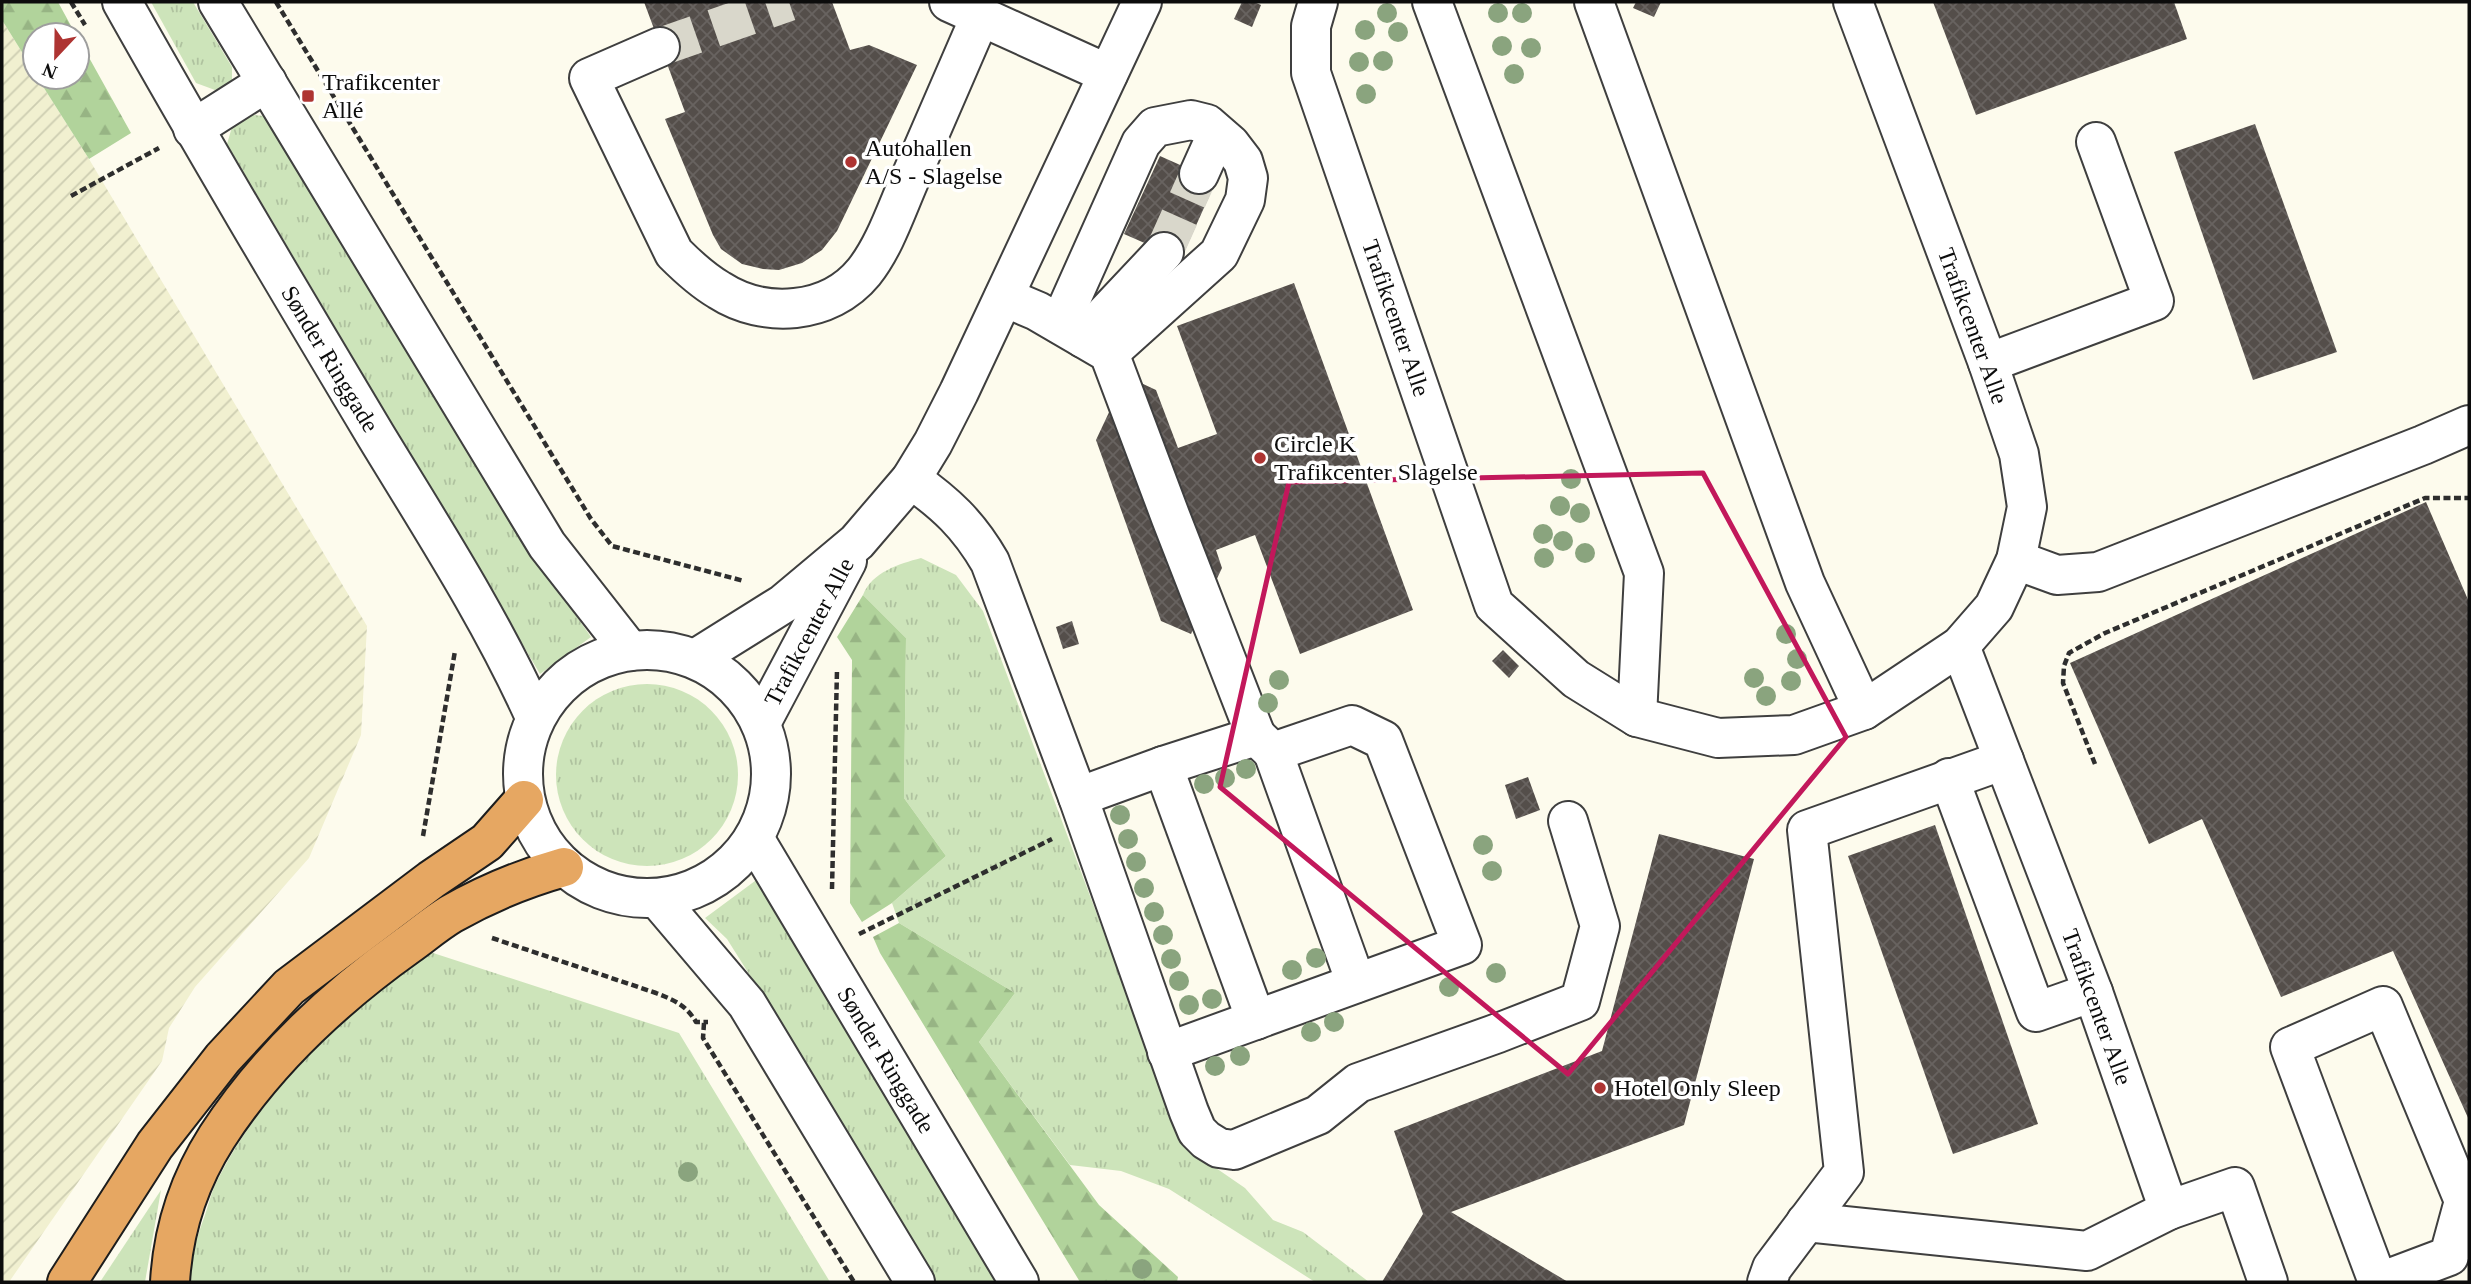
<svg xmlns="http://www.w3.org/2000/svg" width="2471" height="1284" font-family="Georgia,serif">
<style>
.farmland{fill:url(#farmland-furrows)}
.grass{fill:url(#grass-tufts)}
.forest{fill:url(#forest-firs)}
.building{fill:url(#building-cross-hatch)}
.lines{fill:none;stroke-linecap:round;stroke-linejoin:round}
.minor-tunnel{stroke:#d9d7cb;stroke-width:38;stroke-dasharray:38 19;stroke-linecap:butt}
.minor-casing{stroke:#3f3f3f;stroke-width:42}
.highway-casing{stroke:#1d1d1d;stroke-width:42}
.path{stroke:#2e2e2e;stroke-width:4.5;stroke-dasharray:7 3.5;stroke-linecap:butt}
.minor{stroke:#fff;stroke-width:38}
.highway{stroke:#e6a762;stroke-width:38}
.tree{fill:#8aa47e}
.marked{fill:none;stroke:#c2185b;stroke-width:5;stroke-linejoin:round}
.poi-dot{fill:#ae3432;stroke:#fff;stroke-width:2.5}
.labels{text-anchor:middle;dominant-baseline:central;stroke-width:7;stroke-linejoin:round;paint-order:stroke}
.poi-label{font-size:24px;fill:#0c0c0c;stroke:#fff;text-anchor:start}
.street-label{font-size:24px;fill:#0c0c0c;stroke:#fff}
</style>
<defs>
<pattern id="farmland-furrows" width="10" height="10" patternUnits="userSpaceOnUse" patternTransform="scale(1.75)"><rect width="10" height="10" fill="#f1f0d0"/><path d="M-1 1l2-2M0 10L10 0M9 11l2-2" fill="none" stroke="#cdcdb1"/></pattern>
<pattern id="grass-tufts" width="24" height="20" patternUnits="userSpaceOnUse" patternTransform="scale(1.75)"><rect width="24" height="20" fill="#cde4ba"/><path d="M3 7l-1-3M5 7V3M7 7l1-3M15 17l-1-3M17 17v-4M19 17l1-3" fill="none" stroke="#afc29f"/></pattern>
<pattern id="forest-firs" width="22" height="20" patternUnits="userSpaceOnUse" patternTransform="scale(1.75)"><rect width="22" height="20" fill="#b1d39b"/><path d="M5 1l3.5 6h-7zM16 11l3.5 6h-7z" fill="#97b484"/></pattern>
<pattern id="building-cross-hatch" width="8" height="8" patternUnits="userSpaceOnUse" patternTransform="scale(1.75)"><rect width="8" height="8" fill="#544e4a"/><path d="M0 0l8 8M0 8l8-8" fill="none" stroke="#686360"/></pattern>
</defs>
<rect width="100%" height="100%" fill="#fdfbed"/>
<polygon class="farmland" points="2,20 35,73 35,77 37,77 89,159 367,626 361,735 309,858 195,987 169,1028 162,1061 9,1282 2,1282"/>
<g class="grass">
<polygon points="151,2 193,2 232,67 232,83 215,90 196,83"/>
<polygon points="253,115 264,116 545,571 591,637 540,674 227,144 232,127"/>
<path d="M 921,558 L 956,575 L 983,611 L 1184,1146 L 1245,1188 L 1273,1220 L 1303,1232 L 1369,1282 L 1315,1282 L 1169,1189 L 1121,1171 L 1070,1165 L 979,1042 L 1015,993 L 899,923 L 892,903 L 946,856 L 904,798 L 906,638 L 863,595 C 872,572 899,564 921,558 Z"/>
<circle cx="647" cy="775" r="91"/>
<polygon points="759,878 1000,1282 934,1282 768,1004 727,939 705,918"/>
<path d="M 427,951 L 679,1033 L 830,1282 L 190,1282 C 191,1255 196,1240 205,1215 C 209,1203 212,1190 218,1179 C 263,1088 349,1014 427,951 Z"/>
<polygon points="161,1190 145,1282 100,1282"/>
</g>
<g class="forest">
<polygon points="2,2 58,2 76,35 35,35 35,73 2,20"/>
<polygon points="77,36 131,133 89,159 37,77 77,77"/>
<polygon points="863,595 906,638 904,798 946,856 892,903 862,922 850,903 852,660 837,637"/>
<polygon points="899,923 1015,993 979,1042 1099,1205 1178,1277 1177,1282 1080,1282 880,953 873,937"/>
</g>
<g class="building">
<polygon points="644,2 832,2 850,50 869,45 917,65 837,231 822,250 802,263 779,270 763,269 742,264 721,249 713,235 665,119 685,112"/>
<polygon points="1242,2 1254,2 1261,5 1252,27 1234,19"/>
<polygon points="1636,2 1661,2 1654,17 1633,8"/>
<polygon points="1933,2 2174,2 2187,39 1976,115"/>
<polygon points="2255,124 2337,352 2253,380 2174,152"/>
<polygon points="1160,156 1216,181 1181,259 1124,234"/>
<polygon points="1294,283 1413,610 1300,654 1255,535 1216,550 1222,568 1191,634 1161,621 1096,440 1126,376 1156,390 1178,448 1217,434 1177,326"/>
<polygon points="2426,502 2469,602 2469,1120 2393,951 2281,997 2202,819 2149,844 2070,663"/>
<polygon points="1072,621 1079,644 1063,649 1056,627"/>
<polygon points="1503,650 1519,666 1509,678 1492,661"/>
<polygon points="1528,777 1540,810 1516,819 1505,785"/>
<polygon points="1935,825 2038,1124 1953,1154 1848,856"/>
<polygon points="1659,834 1754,859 1684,1125 1451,1212 1568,1282 1382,1282 1423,1214 1394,1131 1602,1051"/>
</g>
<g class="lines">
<g class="minor-tunnel">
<polyline points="660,47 789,2"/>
<polyline points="1164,252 1199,174"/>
</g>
<defs>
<g id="minor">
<path d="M 122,2 C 204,148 290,292 376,436 C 432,528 491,619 535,717"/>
<polyline points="218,2 547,545 630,651"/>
<polyline points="949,2 1108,74"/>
<polyline points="1318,2 1311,26 1311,73 1494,605 1576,679 1637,717 1718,738 1794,735 1864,710 1960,646 1994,607 2016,560 2027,507 2019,454 1988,363 1853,2"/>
<polyline points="1432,2 1644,573 1637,717"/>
<polyline points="1594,2 1805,583 1864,710"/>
<path d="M 660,47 L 589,78 L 674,253 C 688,267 702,280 719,290 C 764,319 829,315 864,272 C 884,247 896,211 909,181 C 933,126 957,71 981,15"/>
<polyline points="193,129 267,82"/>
<polyline points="1199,174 1217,134"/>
<polyline points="1004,297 1037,311 1109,353 1171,518 1256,736 1163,766 1078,797"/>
<polyline points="1060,324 1141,143 1155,127 1191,120 1207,124 1230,144 1243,161 1248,178 1245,200 1219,254 1109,353"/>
<polyline points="1083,338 1164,252"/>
<polyline points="1988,363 2154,301 2096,142"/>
<path d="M 911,479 C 946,504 968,524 990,562 L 1078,797 L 1189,1112 L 1197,1131 L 1206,1140 L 1219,1148 L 1234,1150 L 1318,1115 L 1358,1083 L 1498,1033 L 1580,1001 L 1600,926 L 1568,821"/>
<polyline points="2016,560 2057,575 2098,572 2423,445 2469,425"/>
<polyline points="1960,646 2093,992 2169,1210 2235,1187 2268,1282"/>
<circle cx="647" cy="774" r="124"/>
<polyline points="695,659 783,604 857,542 911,479 933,443 959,392 1142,2"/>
<polyline points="761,723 847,561"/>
<polyline points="1273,752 1356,983"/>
<polyline points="1163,766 1256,1020"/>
<polyline points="1949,778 2036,1012 2093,992"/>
<polyline points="754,838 1019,1282"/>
<polyline points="657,898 747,1004 915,1282"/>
<polyline points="1167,1052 1462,945 1383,740 1352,725 1273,752 1256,736"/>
<polyline points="1806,1222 2087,1251 2169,1210"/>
<polyline points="1767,1282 1772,1268 1844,1172 1807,830 2004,760"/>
<polyline points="2378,1282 2290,1047 2383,1006 2464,1201 2449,1256 2380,1282"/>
</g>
<g id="highway">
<polyline points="67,1282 155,1145 223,1058 289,987 431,880 487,842 524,800"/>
<path d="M 170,1282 C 173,1231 189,1181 217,1137 C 266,1061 335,997 408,945 C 422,935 436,923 451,914 C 486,894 525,878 564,867"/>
</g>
</defs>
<use href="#minor" class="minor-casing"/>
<use href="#highway" class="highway-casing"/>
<g class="path">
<polyline points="71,2 85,25"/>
<polyline points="276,2 591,519 612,546 744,581"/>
<polyline points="71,196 159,148"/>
<polyline points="2095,764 2063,683 2064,666 2069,653 2105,633 2425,498 2469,498"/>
<polyline points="423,836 455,651"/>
<polyline points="832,889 837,670"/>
<polyline points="859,934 1052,839"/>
<path d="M 492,938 L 656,993 C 674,1000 686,1005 696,1022 L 708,1022"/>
<polyline points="704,1023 703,1038 854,1282"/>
</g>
<use href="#minor" class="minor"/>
<use href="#highway" class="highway"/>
</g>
<g class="tree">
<circle cx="1387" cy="13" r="10"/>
<circle cx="1498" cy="13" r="10"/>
<circle cx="1522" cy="13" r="10"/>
<circle cx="1365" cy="30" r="10"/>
<circle cx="1398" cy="32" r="10"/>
<circle cx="1502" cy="46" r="10"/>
<circle cx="1531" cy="48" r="10"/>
<circle cx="1383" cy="61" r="10"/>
<circle cx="1359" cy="62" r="10"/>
<circle cx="1514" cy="74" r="10"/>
<circle cx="1366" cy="94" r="10"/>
<circle cx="1571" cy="479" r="10"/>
<circle cx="1560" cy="506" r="10"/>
<circle cx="1580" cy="513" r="10"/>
<circle cx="1543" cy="534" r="10"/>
<circle cx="1563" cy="541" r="10"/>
<circle cx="1585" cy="553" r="10"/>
<circle cx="1544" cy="558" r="10"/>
<circle cx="1786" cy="634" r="10"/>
<circle cx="1797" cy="659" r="10"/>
<circle cx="1754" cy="678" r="10"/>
<circle cx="1279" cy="680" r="10"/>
<circle cx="1791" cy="681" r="10"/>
<circle cx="1766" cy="696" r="10"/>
<circle cx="1268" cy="703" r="10"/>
<circle cx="1246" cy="769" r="10"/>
<circle cx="1225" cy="778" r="10"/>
<circle cx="1204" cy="784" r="10"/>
<circle cx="1120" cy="815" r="10"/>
<circle cx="1128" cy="839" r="10"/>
<circle cx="1483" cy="845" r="10"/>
<circle cx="1136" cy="862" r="10"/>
<circle cx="1492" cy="871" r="10"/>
<circle cx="1144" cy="888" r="10"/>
<circle cx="1154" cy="912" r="10"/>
<circle cx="1163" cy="935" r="10"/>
<circle cx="1316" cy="958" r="10"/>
<circle cx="1171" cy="959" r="10"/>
<circle cx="1292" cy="970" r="10"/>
<circle cx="1496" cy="973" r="10"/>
<circle cx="1179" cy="981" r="10"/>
<circle cx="1449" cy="987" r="10"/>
<circle cx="1212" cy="999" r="10"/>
<circle cx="1189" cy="1005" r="10"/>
<circle cx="1334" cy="1022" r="10"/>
<circle cx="1311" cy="1032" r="10"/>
<circle cx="1240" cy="1056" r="10"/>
<circle cx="1215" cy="1066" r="10"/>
<circle cx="688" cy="1172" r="10"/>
<circle cx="1142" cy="1269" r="10"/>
</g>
<path class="marked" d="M 1703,473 L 1846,737 L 1568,1074 L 1220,787 L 1289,482 Z"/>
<g class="poi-dot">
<rect x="301" y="89" width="14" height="14" rx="3.5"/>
<circle cx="851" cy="162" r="7"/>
<circle cx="1260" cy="458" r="7"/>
<circle cx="1600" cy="1088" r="7"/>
</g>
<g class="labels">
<g class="poi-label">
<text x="322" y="82">Trafikcenter<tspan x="322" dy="28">Allé</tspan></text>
<text x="865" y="148">Autohallen<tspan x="865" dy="28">A/S - Slagelse</tspan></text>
<text x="1274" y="444">Circle K<tspan x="1274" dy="28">Trafikcenter Slagelse</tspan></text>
<text x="1614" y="1088">Hotel Only Sleep</text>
</g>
<g class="street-label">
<text transform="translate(1396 318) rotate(71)">Trafikcenter Alle</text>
<text transform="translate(1973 326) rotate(70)">Trafikcenter Alle</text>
<text transform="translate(330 359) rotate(59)">Sønder Ringgade</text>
<text transform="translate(809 632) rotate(-62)">Trafikcenter Alle</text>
<text transform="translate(2097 1007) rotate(70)">Trafikcenter Alle</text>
<text transform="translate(886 1060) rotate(59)">Sønder Ringgade</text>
</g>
</g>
<rect width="2471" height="1284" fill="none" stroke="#0c0c0c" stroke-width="7"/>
<g transform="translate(56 56) rotate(202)"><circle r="33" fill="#ffffff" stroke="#9e9e9e" stroke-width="2"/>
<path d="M0-5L12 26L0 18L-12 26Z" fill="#ae3432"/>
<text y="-10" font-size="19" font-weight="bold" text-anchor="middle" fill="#0c0c0c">N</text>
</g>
</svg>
